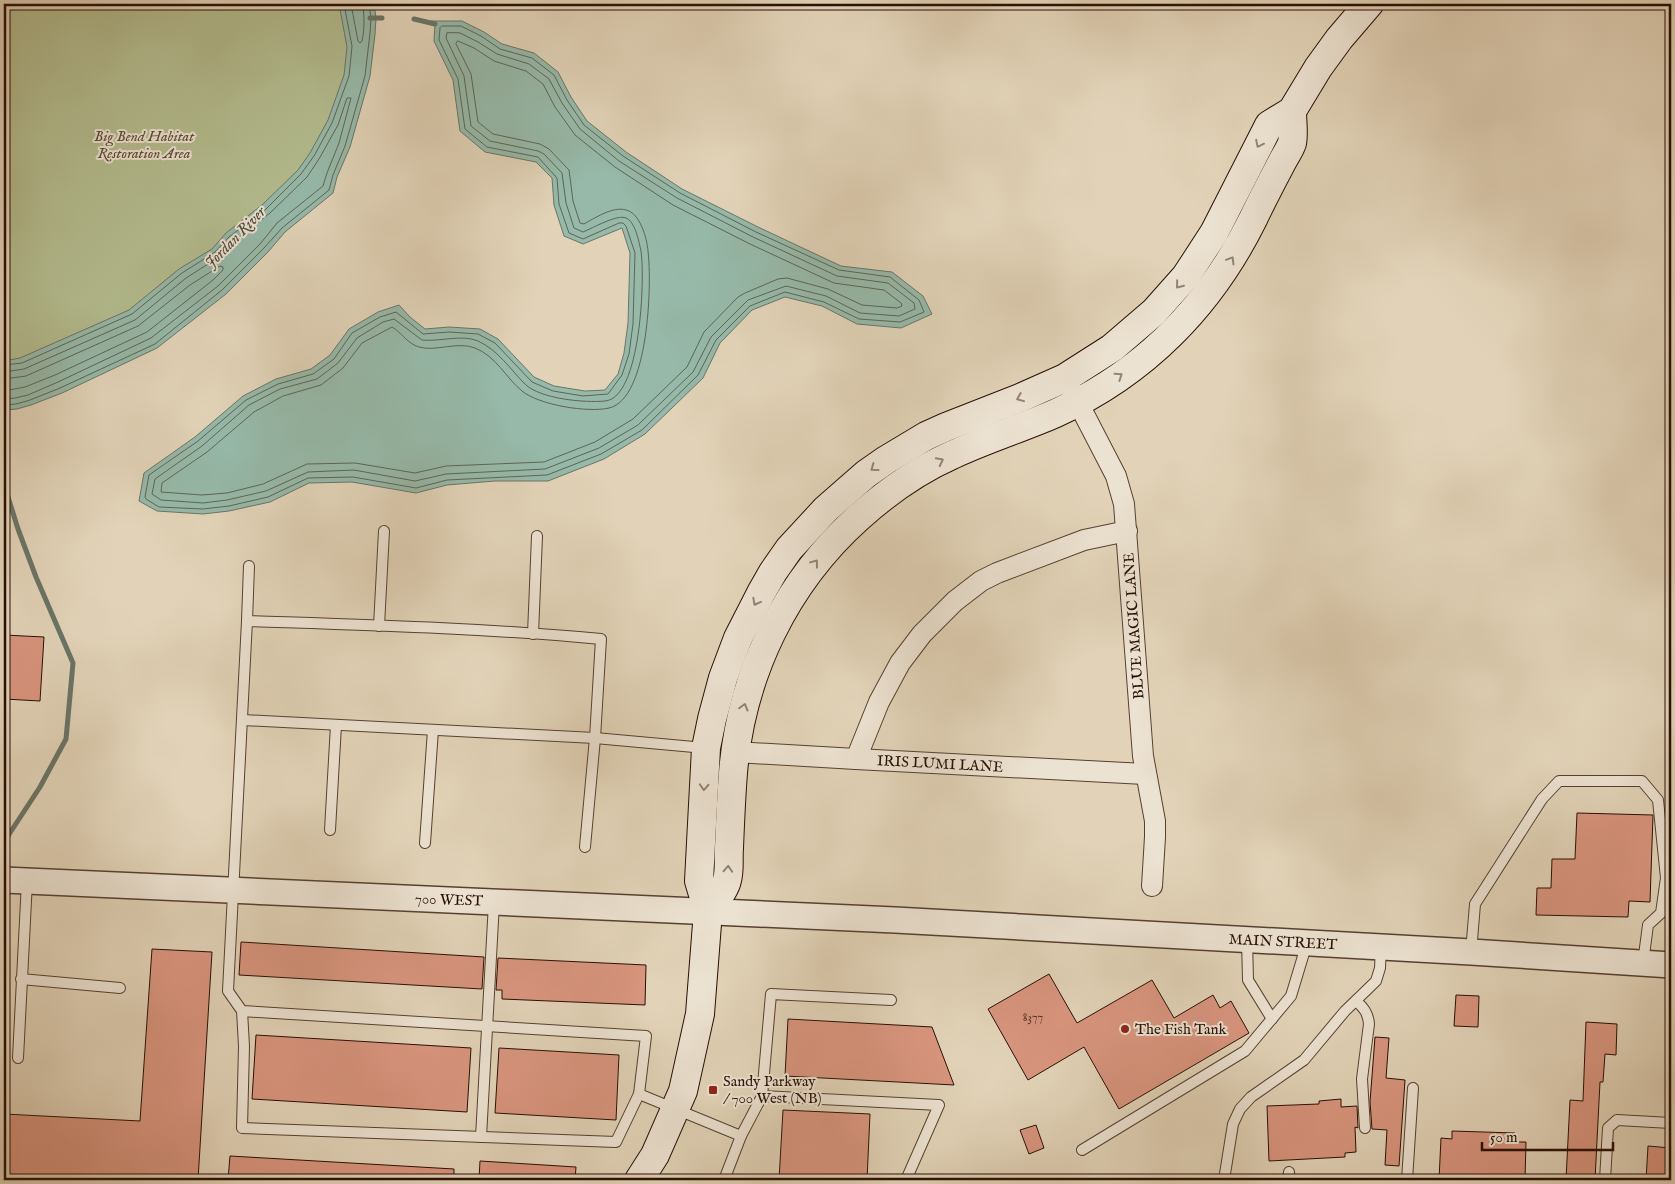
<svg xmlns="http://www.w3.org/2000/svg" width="1675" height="1184" font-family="'IM FELL English',serif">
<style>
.green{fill:#b3bc8f;stroke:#6e664a}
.water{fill:#96b9a9;stroke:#6a7567}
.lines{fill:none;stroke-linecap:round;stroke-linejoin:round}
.shore{stroke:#5f6456;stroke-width:1}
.stream{stroke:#6a7567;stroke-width:5}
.building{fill:#d9957f;stroke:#280f04}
.service-casing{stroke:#564031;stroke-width:12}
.minor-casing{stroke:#564031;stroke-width:22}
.tertiary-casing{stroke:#564031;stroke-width:28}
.secondary-casing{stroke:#280f04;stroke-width:30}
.service{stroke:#ece2d1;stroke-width:10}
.minor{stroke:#ece2d1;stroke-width:20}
.tertiary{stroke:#ece2d1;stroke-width:25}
.secondary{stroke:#ece2d1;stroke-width:28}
.oneway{stroke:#948375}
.poi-dot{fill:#8f2418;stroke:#ece2d1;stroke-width:2}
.labels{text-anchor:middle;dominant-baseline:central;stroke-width:4;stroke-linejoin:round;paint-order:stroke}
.number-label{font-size:12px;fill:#543023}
.park-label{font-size:15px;font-style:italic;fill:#594c35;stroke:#ece2d1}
.street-label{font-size:15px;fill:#280f04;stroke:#ece2d1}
.poi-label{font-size:15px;fill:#280f04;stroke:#ece2d1;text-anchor:start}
.water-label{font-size:16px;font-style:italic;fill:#4e4a3e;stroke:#ece2d1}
</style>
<rect width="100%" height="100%" fill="#e2d3b8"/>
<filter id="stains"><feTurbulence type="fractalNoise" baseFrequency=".004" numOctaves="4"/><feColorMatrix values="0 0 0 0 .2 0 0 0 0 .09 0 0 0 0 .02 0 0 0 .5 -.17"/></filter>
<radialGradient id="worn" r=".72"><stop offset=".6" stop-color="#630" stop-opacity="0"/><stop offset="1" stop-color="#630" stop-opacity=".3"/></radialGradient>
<polygon class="green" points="4,4 349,4 357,28 335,127 225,262 4,376"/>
<g class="water">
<polygon points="339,4 374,4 376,18 375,34 370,76 350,147 337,177 333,193 285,232 268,252 226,294 157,348 62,393 31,405 17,409 4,410 4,361 20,358 129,310 179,269 212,249 226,233 262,205 298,170 310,153 328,120 344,75 347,47"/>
<polygon points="431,21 462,21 484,32 502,44 534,53 558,72 571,97 587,121 626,152 682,189 758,227 841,266 892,272 923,296 932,314 901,328 857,324 822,306 785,297 752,310 720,343 703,378 645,434 604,459 548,481 495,481 447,485 416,493 352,482 309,483 270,502 229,511 203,514 157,511 139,501 144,473 195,437 243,396 276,379 311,369 330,355 349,329 378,312 399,305 410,317 425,329 449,327 480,329 498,339 534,377 554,386 585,391 605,390 618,374 624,353 628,323 630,253 622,228 583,244 564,236 554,205 552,178 536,162 485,152 460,131 453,80 434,41 435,24"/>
</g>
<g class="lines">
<g class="shore">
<path d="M 351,4 L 358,41 L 360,43 L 362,41 C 365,28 364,17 363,4"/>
<polygon points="442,26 461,26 481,36 500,49 532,58 554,75 567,100 584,125 623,156 680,193 756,232 839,270 890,277 919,300 924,312 900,322 859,319 824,302 785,292 750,306 716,340 698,375 642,430 601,454 547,475 447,480 416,488 353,477 308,478 268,497 229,506 203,509 159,507 146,499 145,497 149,475 198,441 246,400 278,384 313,374 334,359 352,333 380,317 396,312 423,334 449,332 478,334 495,343 532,382 553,391 583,396 608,394 622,375 629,354 633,324 635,253 626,226 623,223 619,223 583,239 569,233 559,204 557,178 538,157 487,147 465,129 458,79 439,40 440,28"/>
<path d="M 460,33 L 478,42 L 497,54 L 529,64 L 549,79 L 562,103 L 580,129 L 619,161 L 677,198 L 753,237 L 837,276 L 888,283 L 914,303 L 915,309 L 899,316 L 860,313 L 826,296 L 786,286 L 748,300 L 711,337 L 693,372 L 638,425 L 599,448 L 545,469 L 446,474 L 415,481 L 354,470 L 308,472 L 266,491 L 227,500 L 203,503 L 161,500 L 152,494 L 155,479 L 202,446 L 249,405 L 280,389 L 317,379 L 338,363 L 357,338 L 383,322 L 394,319 L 422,340 C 439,342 462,334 478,341 C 498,350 510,369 525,384 C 540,399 585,403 605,401 C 641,398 645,278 641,251 C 639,242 635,221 626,218 C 617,214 593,228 583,232 L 574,228 L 566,203 L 562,173 L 544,154 L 538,151 L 490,141 L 471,126 L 464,76 L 446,38 L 447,33 Z"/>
<path d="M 458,41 L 474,48 L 494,61 L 526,71 L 543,84 L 555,107 L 575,135 L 615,167 L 673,205 L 750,244 L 834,283 L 884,290 L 901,303 L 902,306 L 897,308 L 862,305 L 828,289 L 787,278 L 778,279 L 745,293 L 738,297 L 704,332 L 687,367 L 633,419 L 595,442 L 544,462 L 446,466 L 415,473 L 355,463 L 307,464 L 263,484 L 227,493 L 202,495 L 161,492 L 162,483 L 207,452 L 254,412 L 283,396 L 321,385 L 343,368 L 362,343 L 392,327 C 401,332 408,344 419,347 C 435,352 458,341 475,348 C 496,356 506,378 522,391 C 539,405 588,413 609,408 C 649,399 652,283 648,251 C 647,238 640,213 626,210 C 613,206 595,218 584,224 L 580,223 L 573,201 L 569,170 L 549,149 L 540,144 L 493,134 L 478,122 L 471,74 L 456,44 Z"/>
<polyline points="4,365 22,363 132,314 182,273 215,252 229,237 266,209 301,174 314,156 332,123 349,76 352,46 344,4"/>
<polyline points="4,372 24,369 135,320 186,278 219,257 233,242 270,213 307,177 319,159 338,125 347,98 351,98 339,143 327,173 323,186 277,223 260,244 218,286 151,338 58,382 28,395 15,398 4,399"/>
<polyline points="4,379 26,376 138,326 190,285 220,266 223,267 223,270 213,280 147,332 55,375 25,387 4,391"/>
<polyline points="4,405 16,404 30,400 60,388 155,344 222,290 264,248 282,228 329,190 333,175 345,146 365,76 370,33 371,18 369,4"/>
</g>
<g class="stream">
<polyline points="370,18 382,18"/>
<polyline points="414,19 435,24"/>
<polyline points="4,484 18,529 36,577 73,663 66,739 40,787 4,842"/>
</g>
</g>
<g class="building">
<polygon points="4,635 44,637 40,701 4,699"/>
<polygon points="1577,813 1653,815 1650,902 1629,901 1628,917 1536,915 1537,888 1551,888 1552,859 1575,859"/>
<polygon points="241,942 484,957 482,989 239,975"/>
<polygon points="152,949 212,952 198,1180 4,1180 4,1114 140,1121"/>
<polygon points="498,958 646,965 645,1005 502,999 502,990 496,990"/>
<polygon points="1049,974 1077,1023 1152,980 1174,1018 1213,995 1220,1008 1231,1001 1249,1033 1119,1109 1084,1047 1028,1080 988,1009"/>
<polygon points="1456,995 1479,996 1478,1027 1454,1026"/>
<polygon points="788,1019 932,1027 954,1085 785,1076"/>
<polygon points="1586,1022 1617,1024 1616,1055 1605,1054 1603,1082 1600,1082 1595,1180 1566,1180 1570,1100 1583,1101"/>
<polygon points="256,1035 471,1048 467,1112 252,1099"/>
<polygon points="1375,1037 1389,1038 1386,1078 1405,1080 1399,1166 1385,1165 1387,1130 1372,1129 1370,1102"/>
<polygon points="499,1048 619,1055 616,1120 495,1113"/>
<polygon points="1341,1099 1341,1107 1357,1106 1358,1128 1355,1127 1356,1152 1345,1153 1345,1157 1269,1161 1267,1106 1319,1104 1319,1101"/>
<polygon points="783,1110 870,1114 867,1180 779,1180"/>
<polygon points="1036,1125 1044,1148 1029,1154 1020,1130"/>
<polygon points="1452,1131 1515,1133 1514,1142 1526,1142 1525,1180 1439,1180 1441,1138 1452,1139"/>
<polygon points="1648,1146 1671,1148 1671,1180 1646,1180"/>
<polygon points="230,1156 454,1169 454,1180 228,1180"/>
<polygon points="480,1161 576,1167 575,1180 479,1180"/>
</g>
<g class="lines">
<defs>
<g id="service">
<polyline points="247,621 249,566"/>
<polyline points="379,626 384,531"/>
<polyline points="533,634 537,536"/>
<polyline points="243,720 595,738 705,748"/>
<polyline points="330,830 336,725"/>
<polyline points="425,843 433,730"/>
<polyline points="1247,940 1248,980 1272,1019"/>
<polyline points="1471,952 1475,904 1542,799 1559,781 1642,781 1658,800 1666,878 1661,913 1648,925 1643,963"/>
<polyline points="21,979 120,988"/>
<path d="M 1356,1001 C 1364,1008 1368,1013 1369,1024 L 1362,1079 L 1365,1128"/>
<path d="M 242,1011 L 646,1036 L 639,1094 L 616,1142 L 242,1128 L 244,1046 L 242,1011 L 228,991 L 247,621 C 365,625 483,628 601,639 L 595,738 L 585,847"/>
<polyline points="18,1058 27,881"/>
<polyline points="639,1094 741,1136 724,1180"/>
<polyline points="762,1096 939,1105 906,1180"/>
<polyline points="741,1136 762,1096 771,994 891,1000"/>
<polyline points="481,1137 494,903"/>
<polyline points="1082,1150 1245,1051 1291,996 1307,943"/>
<polyline points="1224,1180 1233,1124 1240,1109 1251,1097 1304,1060 1345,1011 1376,981 1380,968 1381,947"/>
<polyline points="1288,1180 1289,1172"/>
<polyline points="1407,1180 1413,1088"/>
<polyline points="1605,1180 1608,1128 1617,1120 1671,1123"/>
</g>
<g id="minor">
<polyline points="1072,391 1116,476 1124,504 1143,756 1155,821 1155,837 1152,886"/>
<polyline points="735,752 856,759 1145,774"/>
<polyline points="856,759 879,702 900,663 922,634 955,601 981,581 997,573 1084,540 1127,531"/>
</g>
<polyline id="tertiary" points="4,880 895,920 1471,952 1671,965"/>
<g id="secondary">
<path d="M 708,911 C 714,902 725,890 727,880 C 730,870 728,858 729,848 C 730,823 731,798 733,773 C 741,675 785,583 859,517 C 887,492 918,470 952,455 C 986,439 1022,428 1056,413 C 1144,373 1210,306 1253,219 C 1262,200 1272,181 1282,162 C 1285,156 1290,149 1292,143 C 1294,134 1292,121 1292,111"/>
<polyline points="639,1180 655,1155 683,1091 700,1014 708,911 699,881 706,748 712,719 723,678 738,638 761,593 773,572 789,549 826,509 866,474 886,460 926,436 946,427 1020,398 1065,378 1112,348 1154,312 1186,276 1214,233 1269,125 1292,111 1318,68 1339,39 1369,4"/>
</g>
</defs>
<use href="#service" class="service-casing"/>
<use href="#minor" class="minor-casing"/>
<use href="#tertiary" class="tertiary-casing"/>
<use href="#secondary" class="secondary-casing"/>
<use href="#service" class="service"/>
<use href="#minor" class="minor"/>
<use href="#tertiary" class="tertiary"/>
<use href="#secondary" class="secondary"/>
</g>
<defs><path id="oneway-chevron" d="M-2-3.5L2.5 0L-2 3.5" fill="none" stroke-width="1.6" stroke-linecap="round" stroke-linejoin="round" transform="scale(1.25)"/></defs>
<g class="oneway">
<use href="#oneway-chevron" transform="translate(1259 144) rotate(116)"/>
<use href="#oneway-chevron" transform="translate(1231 260) rotate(-59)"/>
<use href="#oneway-chevron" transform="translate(1179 285) rotate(129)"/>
<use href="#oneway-chevron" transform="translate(1119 376) rotate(-34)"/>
<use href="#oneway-chevron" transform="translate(1020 398) rotate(158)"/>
<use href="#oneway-chevron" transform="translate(940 461) rotate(-27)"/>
<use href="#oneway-chevron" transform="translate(874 468) rotate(144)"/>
<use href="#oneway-chevron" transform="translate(815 563) rotate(-53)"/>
<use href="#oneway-chevron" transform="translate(756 602) rotate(118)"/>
<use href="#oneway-chevron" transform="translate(744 707) rotate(-75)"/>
<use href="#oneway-chevron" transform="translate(704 787) rotate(93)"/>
<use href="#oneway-chevron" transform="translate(728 869) rotate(-87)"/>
</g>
<g class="poi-dot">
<circle cx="1125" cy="1029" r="5"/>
<rect x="708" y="1085" width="10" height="10" rx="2.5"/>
</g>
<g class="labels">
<g class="number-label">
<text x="1033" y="1017">8377</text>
</g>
<g class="park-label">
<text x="144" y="136">Big Bend Habitat<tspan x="144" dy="17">Restoration Area</tspan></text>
</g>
<g class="street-label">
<text transform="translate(1134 626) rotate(-94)">BLUE MAGIC LANE</text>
<text transform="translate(940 764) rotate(3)">IRIS LUMI LANE</text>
<text transform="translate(449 900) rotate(2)">700 WEST</text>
<text transform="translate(1283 942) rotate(3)">MAIN STREET</text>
</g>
<g class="poi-label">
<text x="1135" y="1029">The Fish Tank</text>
<text x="723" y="1081">Sandy Parkway<tspan x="723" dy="17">/ 700 West (NB)</tspan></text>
</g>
<g class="water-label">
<text transform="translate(236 238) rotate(-46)">Jordan River</text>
</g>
</g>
<rect width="1675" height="1184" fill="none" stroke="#e2d3b8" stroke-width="20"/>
<rect x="5" y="5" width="1665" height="1174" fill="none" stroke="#280f04" stroke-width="2.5"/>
<rect x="10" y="10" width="1655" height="1164" fill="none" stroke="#280f04"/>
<path d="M1482 1142v8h131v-8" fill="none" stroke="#280f04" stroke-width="2.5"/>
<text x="1490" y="1142" font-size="15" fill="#280f04" stroke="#ece2d1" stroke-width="4" paint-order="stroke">50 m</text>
<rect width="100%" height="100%" filter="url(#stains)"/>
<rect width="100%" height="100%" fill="url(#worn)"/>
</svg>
